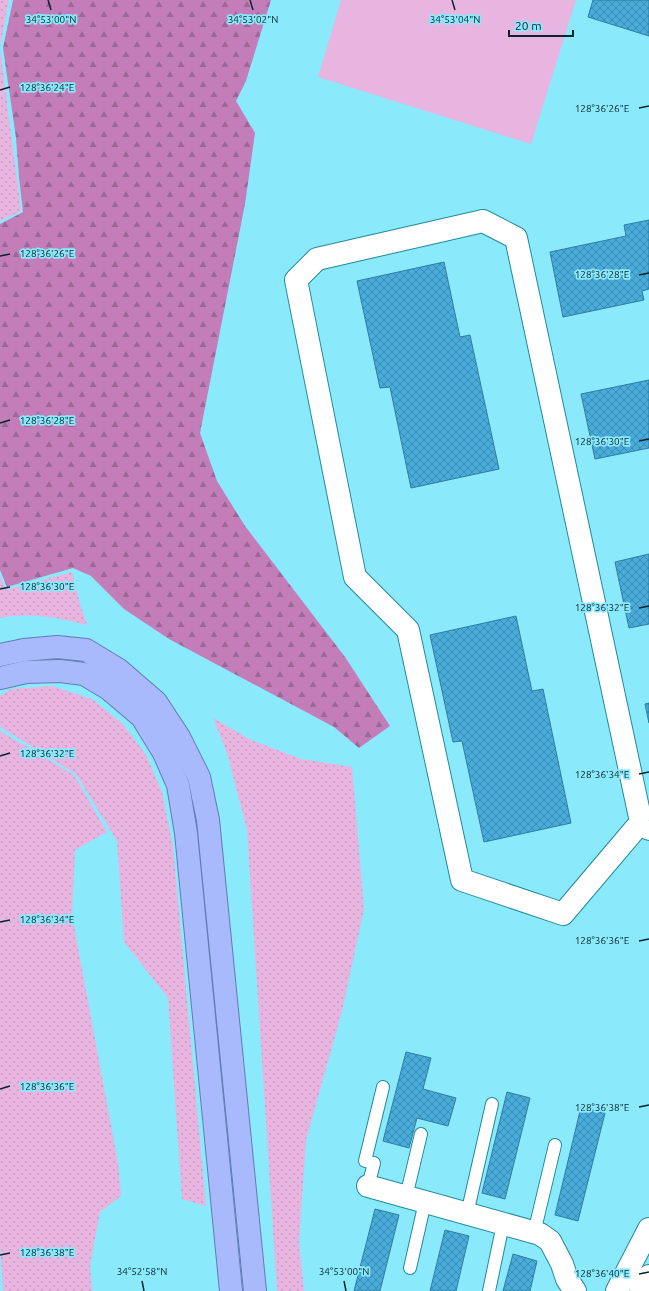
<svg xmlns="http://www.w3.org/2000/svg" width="649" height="1291" font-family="Ubuntu,sans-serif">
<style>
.grass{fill:url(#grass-dots)}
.forest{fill:url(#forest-firs)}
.green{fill:#e8b4e0}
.building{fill:url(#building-cross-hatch);stroke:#2f7ca0}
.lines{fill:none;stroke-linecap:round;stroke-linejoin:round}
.service-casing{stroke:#22899b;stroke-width:14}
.minor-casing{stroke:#22899b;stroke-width:24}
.tertiary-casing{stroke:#22899b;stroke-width:24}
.trunk-casing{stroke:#627bb3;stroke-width:24}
.service{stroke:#fff;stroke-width:12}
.minor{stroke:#fff;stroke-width:22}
.tertiary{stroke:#fff;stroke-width:22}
.trunk{stroke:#a8bafc;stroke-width:22}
.ticks{fill:none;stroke:#06252b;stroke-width:1.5}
.ticks-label{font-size:10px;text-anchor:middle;fill:#06252b;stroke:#8be9fc;stroke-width:3.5;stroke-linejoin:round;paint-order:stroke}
</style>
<defs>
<pattern id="grass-dots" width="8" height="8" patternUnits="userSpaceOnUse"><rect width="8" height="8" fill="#e8b4e0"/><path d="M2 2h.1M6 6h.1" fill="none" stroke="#c69bc0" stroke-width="1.8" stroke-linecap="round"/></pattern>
<pattern id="forest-firs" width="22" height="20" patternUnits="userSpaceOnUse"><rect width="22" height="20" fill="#c37eb9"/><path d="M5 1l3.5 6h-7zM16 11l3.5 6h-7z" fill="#9c6797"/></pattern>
<pattern id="building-cross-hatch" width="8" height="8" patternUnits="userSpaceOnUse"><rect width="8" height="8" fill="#4aacdb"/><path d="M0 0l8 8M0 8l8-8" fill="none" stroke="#3c8cb2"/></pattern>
</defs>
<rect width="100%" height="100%" fill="#8be9fc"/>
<g class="grass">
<polygon points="0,0 9,0 0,47"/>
<polygon points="0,48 21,211 0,221"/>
<path d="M 72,572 L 81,607 L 87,625 C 60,618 29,612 0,618 L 0,576 L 6,590 Z"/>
<polygon points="52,686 92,699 123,724 146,755 162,792 173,847 206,1206 182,1199 168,998 124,942 117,841 76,774 0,727 0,696 11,689"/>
<polygon points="213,718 249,739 301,759 352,767 364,909 342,1011 306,1140 299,1241 304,1291 277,1291 247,830 227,753"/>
<polygon points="0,731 74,775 107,832 75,850 72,915 118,1163 121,1196 100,1212 90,1265 92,1291 3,1291 0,1244"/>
</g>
<polygon class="forest" points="13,0 271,0 246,81 236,101 255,133 245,204 200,433 217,481 245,526 345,657 390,726 359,748 334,727 169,639 124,609 91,576 73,568 7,587 0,570 0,224 23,212 19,177 16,138 3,48"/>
<polygon class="green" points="341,0 576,0 531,144 318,77"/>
<g class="building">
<polygon points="593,0 649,0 649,36 588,17"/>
<polygon points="649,220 649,289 642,291 644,300 563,317 550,252 626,236 624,225"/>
<polygon points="444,262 460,337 470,335 499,469 411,488 390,387 380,388 357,281"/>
<polygon points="649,380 649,448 595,459 581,394"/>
<polygon points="649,554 649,624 629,628 615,562"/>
<polygon points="516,616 532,691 543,689 571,823 484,842 462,741 453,742 430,635"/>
<polygon points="649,703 649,723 645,704"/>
<polygon points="406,1052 431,1058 423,1089 456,1098 448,1126 417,1118 409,1148 383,1141"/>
<polygon points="507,1092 530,1098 505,1199 482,1193"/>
<polygon points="581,1107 605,1113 578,1221 555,1215"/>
<polygon points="375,1209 399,1215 380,1291 354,1291"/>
<polygon points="445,1230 469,1236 456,1291 430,1291"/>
<polygon points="513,1254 537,1261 530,1291 503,1291"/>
</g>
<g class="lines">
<defs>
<g id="service">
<polyline points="368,1186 374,1163 365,1161 383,1087"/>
<polyline points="406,1197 421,1134"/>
<polyline points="467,1214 492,1104"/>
<polyline points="534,1233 555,1145"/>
<polyline points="410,1268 425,1202"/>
<polyline points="489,1291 503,1224"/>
</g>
<g id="minor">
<polyline points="641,822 563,914 462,880 408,630 355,577 296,280 317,259 483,221 516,238 641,822 649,829"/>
<polyline points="368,1186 540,1234 550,1241 562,1264 567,1279 575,1291"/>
</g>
<g id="tertiary">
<polyline points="617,1291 649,1229"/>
<polyline points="641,1291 649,1276"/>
</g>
<g id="trunk">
<polyline points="0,655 24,650 57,647 86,650 119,670 156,702 179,737 199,777 208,820 255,1291"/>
<polyline points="0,678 26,672 60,671 84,674 109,689 142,717 164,753 178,785 186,833 231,1291"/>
</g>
</defs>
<use href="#service" class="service-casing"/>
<use href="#minor" class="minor-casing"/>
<use href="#tertiary" class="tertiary-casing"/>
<use href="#trunk" class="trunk-casing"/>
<use href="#service" class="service"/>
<use href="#minor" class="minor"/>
<use href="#tertiary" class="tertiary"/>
<use href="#trunk" class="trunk"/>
</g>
<path class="ticks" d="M 48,0 L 51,10M 250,0 L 253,10M 452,0 L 455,10M 0,90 L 10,87M 639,108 L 649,106M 0,256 L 10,254M 639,275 L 649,273M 0,423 L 10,420M 639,441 L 649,439M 0,589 L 10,587M 639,608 L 649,606M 0,756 L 10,753M 639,774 L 649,772M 0,922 L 10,920M 639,941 L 649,939M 0,1089 L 10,1086M 639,1107 L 649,1105M 0,1255 L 10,1253M 639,1274 L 649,1272M 142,1281 L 144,1291M 344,1281 L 346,1291"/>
<g class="ticks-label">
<text x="51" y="23">34°53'00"N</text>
<text x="253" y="23">34°53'02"N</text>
<text x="455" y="23">34°53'04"N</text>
<text x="47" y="91">128°36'24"E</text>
<text x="602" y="112">128°36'26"E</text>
<text x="47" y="257">128°36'26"E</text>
<text x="602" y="278">128°36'28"E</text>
<text x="47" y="424">128°36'28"E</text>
<text x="602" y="445">128°36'30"E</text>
<text x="47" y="590">128°36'30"E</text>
<text x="602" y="611">128°36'32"E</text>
<text x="47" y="757">128°36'32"E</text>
<text x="602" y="778">128°36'34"E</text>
<text x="47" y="923">128°36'34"E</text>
<text x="602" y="944">128°36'36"E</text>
<text x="47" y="1090">128°36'36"E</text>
<text x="602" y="1111">128°36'38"E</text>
<text x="47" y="1256">128°36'38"E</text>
<text x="142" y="1275">34°52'58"N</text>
<text x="344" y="1275">34°53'00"N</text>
<text x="602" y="1277">128°36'40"E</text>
</g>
<path d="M509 30v6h64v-6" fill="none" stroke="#06252b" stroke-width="2"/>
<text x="515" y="30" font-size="12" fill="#06252b" stroke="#8be9fc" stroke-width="3" paint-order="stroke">20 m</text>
</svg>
